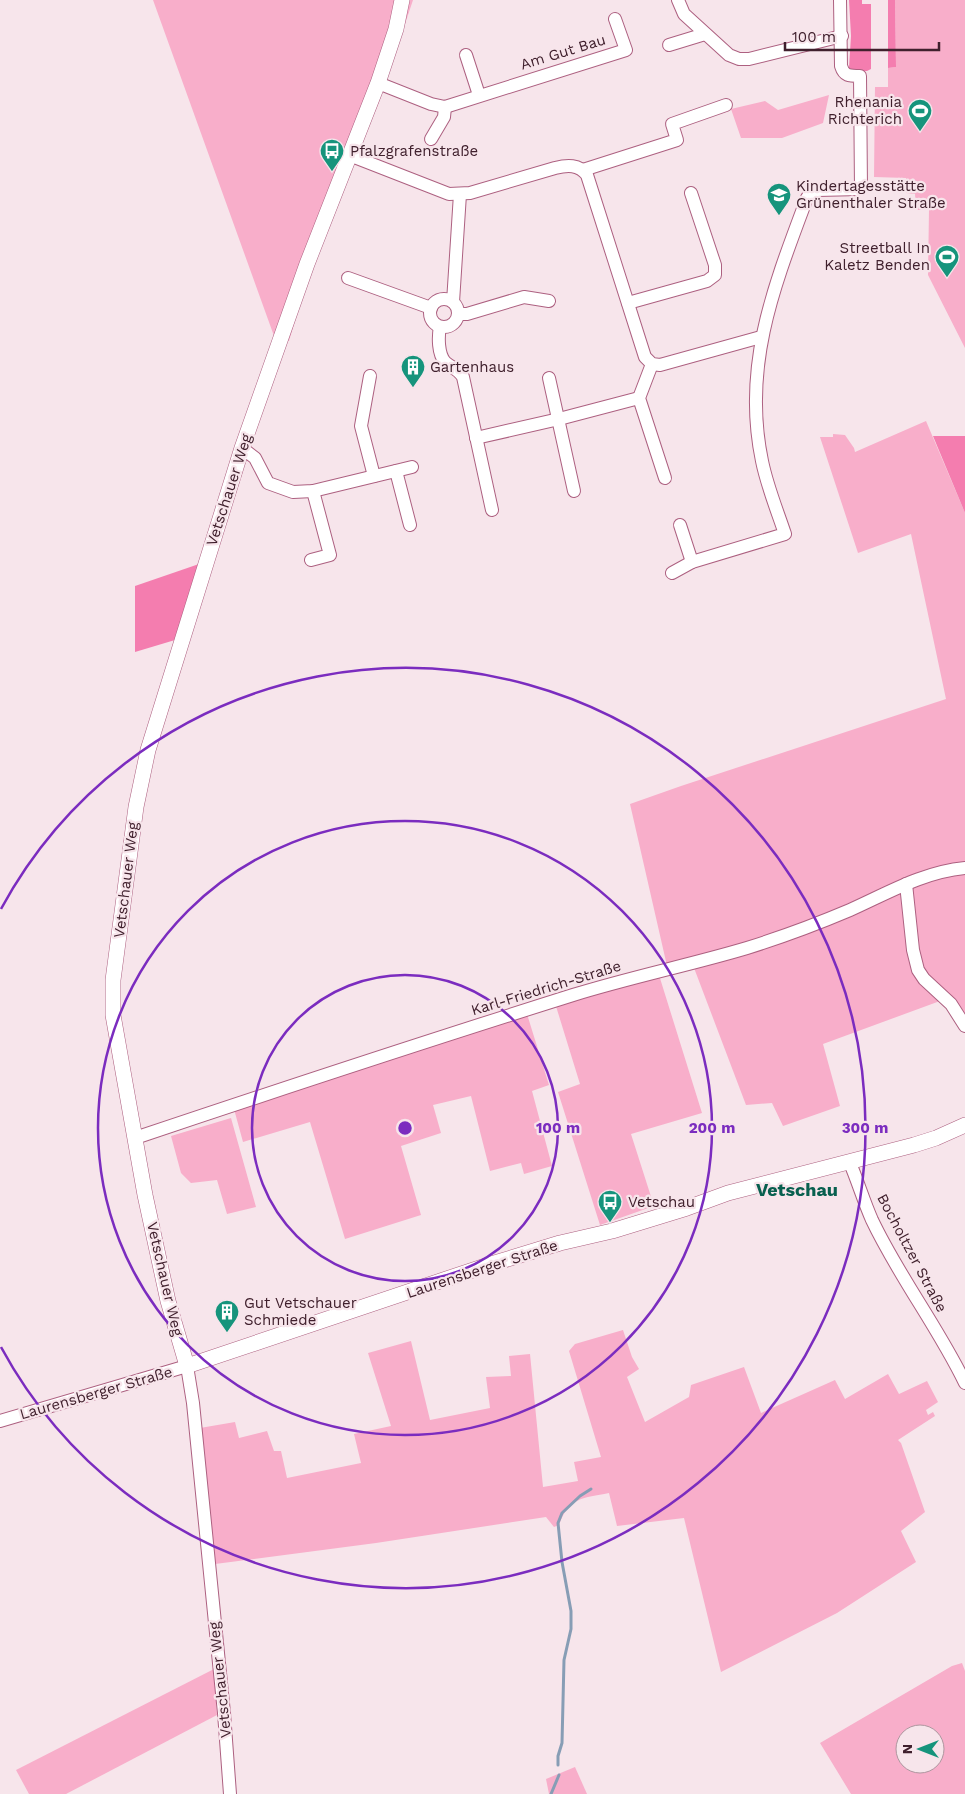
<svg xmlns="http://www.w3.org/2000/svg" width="965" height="1794" font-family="'Work Sans',sans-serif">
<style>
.green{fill:#f8aeca;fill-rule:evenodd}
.forest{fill:#f47daf}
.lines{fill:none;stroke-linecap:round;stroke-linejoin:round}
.stream{stroke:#879db5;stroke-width:3}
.minor-casing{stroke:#ad6080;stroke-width:14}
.tertiary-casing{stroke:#ad6080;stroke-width:16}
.minor{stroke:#fff;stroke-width:12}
.tertiary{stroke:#fff;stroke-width:15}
.ring{fill:none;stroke:#7b2cbf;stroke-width:2.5}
.labels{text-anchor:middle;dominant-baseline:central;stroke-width:4.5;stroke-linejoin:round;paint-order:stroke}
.street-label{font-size:15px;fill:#40202d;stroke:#f7e5eb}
.poi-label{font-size:15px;fill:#40202d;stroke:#f7e5eb;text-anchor:start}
.quarter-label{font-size:18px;font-weight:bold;fill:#08604f;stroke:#f7e5eb}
.centre{fill:#7b2cbf;stroke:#f7e5eb;stroke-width:2.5}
.ring-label{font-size:15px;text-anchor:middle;font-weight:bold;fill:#7b2cbf;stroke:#f7e5eb;stroke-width:4.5;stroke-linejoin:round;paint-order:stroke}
</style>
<rect width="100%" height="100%" fill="#f7e5eb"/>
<g class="green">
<polygon points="153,0 413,0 379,102 350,171 301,301 289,341 274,336"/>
<polygon points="895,0 965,0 965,348 928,275 929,210 916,210 915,194 906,193 906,178 874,177 875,87 888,87 888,68 896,67"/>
<polygon points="829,95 823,123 782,138 741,138 731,109 765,101 778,110"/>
<polygon points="926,421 965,513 965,1021 940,1001 823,1044 840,1106 783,1126 772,1103 746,1105 691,960 667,966 630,804 681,786 946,699 911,534 858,553 820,437 833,437 833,434 845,435 854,448 855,452"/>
<polygon points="659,975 702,1113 631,1134 654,1206 600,1225 558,1092 580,1084 555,1003"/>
<polygon points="527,1014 549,1085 532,1091 552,1166 524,1174 521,1163 490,1171 471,1096 433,1105 441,1133 401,1146 421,1215 345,1239 310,1122 243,1142 234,1109"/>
<polygon points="231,1118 256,1207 227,1214 217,1180 191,1183 181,1173 171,1136"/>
<path d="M 623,1330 L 632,1357 L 639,1369 L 627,1377 L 645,1422 L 689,1397 L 691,1385 L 744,1367 L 761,1413 L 835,1380 L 845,1399 L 888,1374 L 899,1394 L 927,1381 L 938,1402 L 926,1410 L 928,1415 L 933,1412 L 935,1416 L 898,1440 L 901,1443 L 925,1512 L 901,1531 L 916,1562 L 837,1613 L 721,1672 L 684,1518 L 617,1526 L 609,1493 C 583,1498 569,1497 559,1525 L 554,1527 L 546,1517 L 376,1543 L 215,1564 L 200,1428 L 235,1422 L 239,1438 L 267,1431 L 274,1451 L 281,1451 L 287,1478 L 361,1463 L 354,1434 L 391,1426 L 368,1353 L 411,1341 L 430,1420 L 490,1408 L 486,1377 L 511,1376 L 509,1356 L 530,1354 L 543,1487 L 578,1481 L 574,1462 L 601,1457 L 569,1351 L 575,1344 Z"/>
<path d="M 962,1663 L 965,1671 L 965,1794 L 851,1794 L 820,1743 L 952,1666 ZM 905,1734 L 935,1734 L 935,1764 L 905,1764 Z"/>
<polygon points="214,1669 217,1715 66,1794 29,1794 16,1770"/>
<polygon points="575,1767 587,1794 549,1794 546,1779"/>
</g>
<g class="forest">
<polygon points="849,0 862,0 862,4 871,4 871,69 867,71 853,71 849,68 851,36"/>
<polygon points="888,0 895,0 896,67 888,68"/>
<polygon points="933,436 965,436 965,513"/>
<polygon points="199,564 175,640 135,652 135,586"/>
</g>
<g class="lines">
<g class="stream">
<polyline points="558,1765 558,1756 562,1743 564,1660 571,1629 571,1611 562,1562 558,1523 562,1513 580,1496 591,1489"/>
<polyline points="551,1794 559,1775"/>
</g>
<defs>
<g id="minor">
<polyline points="678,0 684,14 729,55 739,59 749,59 842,36"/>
<polyline points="669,45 705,34"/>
<polyline points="466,55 479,95"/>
<polyline points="378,83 431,104 445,107 626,50 615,19"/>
<polyline points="431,139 444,117 445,107"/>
<path d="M 349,155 L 449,194 L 470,193 L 555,168 C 567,165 579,164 587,175 L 645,357 L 652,364 L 660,365 L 761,337"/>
<polyline points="583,170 677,140 672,124 726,105"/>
<polyline points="348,278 431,308"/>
<circle cx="444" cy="313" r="14"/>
<polyline points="453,302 460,194"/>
<polyline points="628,303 707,281 715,275 715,265 691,193"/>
<polyline points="458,314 467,314 524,297 549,301"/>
<path d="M 440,327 C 438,337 438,354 445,362 C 452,368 458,369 463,377 L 492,510"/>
<polyline points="652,364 639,398 665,478"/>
<polyline points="370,376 361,426 374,476"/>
<polyline points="549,378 574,491"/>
<polyline points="476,438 559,419 639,398"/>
<polyline points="242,448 255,458 268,483 293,492 313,491 412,467"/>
<polyline points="396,471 410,525"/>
<polyline points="680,525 692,562"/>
<polyline points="311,560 330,555 313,491"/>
<path d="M 672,573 L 692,562 L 785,534 C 777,510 767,486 762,461 C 742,366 774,286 807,198 L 811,192 L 817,190 L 861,189 L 860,76 C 849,76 844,76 841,66 L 840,0"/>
<polyline points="906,884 913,950 918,970 924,979 951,1004 965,1026"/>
<path d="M 135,1138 C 281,1089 427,1041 573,995 C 631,977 690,965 747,948 C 782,937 817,924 850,910 C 888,893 923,872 965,868"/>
<path d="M 850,1163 C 858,1182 864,1202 872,1220 C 899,1277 938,1327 965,1383"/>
<polyline points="0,1421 187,1366 193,1403 224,1713 230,1794"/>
</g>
<polyline id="tertiary" points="402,0 396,29 378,83 307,264 242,448 148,750 136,807 113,980 113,1015 145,1195 168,1301 187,1366 488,1265 560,1243 612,1231 687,1208 728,1193 914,1145 936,1138 965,1125"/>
</defs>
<use href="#minor" class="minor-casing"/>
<use href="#tertiary" class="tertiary-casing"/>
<use href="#minor" class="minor"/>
<use href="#tertiary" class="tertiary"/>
</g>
<g class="ring">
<circle cx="405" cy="1128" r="153"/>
<circle cx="405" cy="1128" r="307"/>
<path d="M1 909A460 460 0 1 1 1 1347"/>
</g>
<defs>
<symbol id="stadium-pin" viewBox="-11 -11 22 30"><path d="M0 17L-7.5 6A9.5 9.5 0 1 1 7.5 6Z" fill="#16947c" stroke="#f7e5eb"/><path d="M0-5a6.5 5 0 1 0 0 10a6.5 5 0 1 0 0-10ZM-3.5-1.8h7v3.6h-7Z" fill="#fff"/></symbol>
<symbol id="bus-pin" viewBox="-11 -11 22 30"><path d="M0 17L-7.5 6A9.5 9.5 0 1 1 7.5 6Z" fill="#16947c" stroke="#f7e5eb"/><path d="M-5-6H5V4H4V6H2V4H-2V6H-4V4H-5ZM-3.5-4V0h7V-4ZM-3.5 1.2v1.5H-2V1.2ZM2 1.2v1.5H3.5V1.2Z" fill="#fff"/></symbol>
<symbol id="school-pin" viewBox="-11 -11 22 30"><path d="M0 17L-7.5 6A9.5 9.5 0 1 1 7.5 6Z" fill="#16947c" stroke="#f7e5eb"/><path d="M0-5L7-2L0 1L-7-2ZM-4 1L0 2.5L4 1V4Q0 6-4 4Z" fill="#fff"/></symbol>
<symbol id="building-pin" viewBox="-11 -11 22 30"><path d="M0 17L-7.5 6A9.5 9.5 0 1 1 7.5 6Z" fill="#16947c" stroke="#f7e5eb"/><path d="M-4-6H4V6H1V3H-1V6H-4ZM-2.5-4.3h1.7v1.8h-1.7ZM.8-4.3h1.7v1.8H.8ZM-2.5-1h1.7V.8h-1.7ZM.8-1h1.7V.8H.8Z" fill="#fff"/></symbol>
</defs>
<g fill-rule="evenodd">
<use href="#stadium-pin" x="906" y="97" width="28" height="38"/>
<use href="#bus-pin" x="318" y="137" width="28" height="38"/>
<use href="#school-pin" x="765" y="181" width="28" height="38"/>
<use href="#stadium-pin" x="933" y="243" width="28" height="38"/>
<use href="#building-pin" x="399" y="353" width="28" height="38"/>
<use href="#bus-pin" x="596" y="1188" width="28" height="38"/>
<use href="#building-pin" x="213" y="1298" width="28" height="38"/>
</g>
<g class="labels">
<g class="street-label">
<text transform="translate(563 52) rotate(-17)">Am Gut Bau</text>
<text transform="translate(229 490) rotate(-72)">Vetschauer Weg</text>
<text transform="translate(126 880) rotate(-83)">Vetschauer Weg</text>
<text transform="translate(546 988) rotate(-17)">Karl-Friedrich-Straße</text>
<text transform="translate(912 1253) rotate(62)">Bocholtzer Straße</text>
<text transform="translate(482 1269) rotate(-18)">Laurensberger Straße</text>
<text transform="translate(165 1279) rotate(77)">Vetschauer Weg</text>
<text transform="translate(96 1393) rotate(-16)">Laurensberger Straße</text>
<text transform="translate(220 1680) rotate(-96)">Vetschauer Weg</text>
</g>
<g class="poi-label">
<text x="902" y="102" text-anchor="end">Rhenania<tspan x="902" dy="17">Richterich</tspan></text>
<text x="350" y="151">Pfalzgrafenstraße</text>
<text x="796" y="186">Kindertagesstätte<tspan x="796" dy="17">Grünenthaler Straße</tspan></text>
<text x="930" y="248" text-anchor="end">Streetball In<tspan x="930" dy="17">Kaletz Benden</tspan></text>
<text x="430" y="367">Gartenhaus</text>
<text x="628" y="1202">Vetschau</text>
<text x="244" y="1303">Gut Vetschauer<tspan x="244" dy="17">Schmiede</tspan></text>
</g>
<g class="quarter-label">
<text x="797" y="1189">Vetschau</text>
</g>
</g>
<circle cx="405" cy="1128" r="8" class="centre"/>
<g class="ring-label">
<text x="558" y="1133">100 m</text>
<text x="712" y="1133">200 m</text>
<text x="865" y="1133">300 m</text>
</g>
<g transform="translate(920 1749) rotate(270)"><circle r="24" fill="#f7e5eb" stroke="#ae969f"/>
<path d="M0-4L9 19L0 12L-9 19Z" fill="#16947c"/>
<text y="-8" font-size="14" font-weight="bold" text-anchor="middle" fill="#40202d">N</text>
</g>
<path d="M785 42v8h154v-8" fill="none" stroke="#40202d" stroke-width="2.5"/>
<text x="792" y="42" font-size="15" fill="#40202d" stroke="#f7e5eb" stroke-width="4" paint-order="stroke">100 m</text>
</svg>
